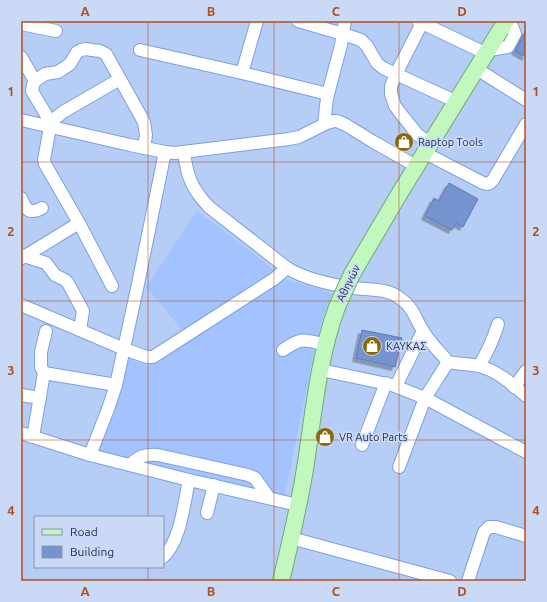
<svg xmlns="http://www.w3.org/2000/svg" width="547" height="602" font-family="Ubuntu,sans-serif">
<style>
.built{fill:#a3c3ff}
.building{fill:#7494cf;stroke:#587ab9;filter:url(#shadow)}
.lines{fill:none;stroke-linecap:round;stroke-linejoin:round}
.minor-casing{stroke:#7ca0e2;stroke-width:14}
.major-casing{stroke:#6eac77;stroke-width:18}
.minor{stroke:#fff;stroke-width:12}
.major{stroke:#c2f7be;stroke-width:16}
.major-bridge-casing{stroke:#6eac77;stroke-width:18;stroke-linecap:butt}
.major-bridge{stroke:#c2f7be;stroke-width:16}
.grid{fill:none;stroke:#b54e1a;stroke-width:1;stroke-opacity:0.55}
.labels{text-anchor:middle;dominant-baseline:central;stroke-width:3.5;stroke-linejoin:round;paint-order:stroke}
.poi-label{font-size:11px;fill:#1d2b46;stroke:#cadaf6;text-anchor:start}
.street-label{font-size:11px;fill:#1d2b46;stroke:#cadaf6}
.neatline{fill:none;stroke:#b54e1a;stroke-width:1.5}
.grid-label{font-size:13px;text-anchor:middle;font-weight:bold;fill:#b54e1a}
</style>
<defs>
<filter id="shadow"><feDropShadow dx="-3.5" dy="3.5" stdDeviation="0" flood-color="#0004"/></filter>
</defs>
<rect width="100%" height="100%" fill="#b6cdf6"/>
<polygon class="built" points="197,211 249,250 287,280 332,293 323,317 315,347 285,495 95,451 126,357 148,366 189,338 146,287"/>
<g class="building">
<polygon points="526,30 526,57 515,51"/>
<polygon points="449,183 478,199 463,227 456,223 452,230 425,216 434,198 439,201"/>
<polygon points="362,330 402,338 395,367 356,358"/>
</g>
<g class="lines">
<defs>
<g id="minor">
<polyline points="298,21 343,34 361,40 367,46 377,63 383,68 457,102"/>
<polyline points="418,21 487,54"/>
<polyline points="423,21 396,74 391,86 391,94 395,106 401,114 418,135 430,143"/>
<polyline points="21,24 56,31"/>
<polyline points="140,50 242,73 328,94"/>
<polyline points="489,50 508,47 515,34 510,21"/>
<polyline points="21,57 35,81"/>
<polyline points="477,69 526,100"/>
<polyline points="242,73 257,21"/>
<polyline points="21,120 130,145 165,152 175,153 289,139 299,137 327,123 334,121 337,121 346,125 372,141 416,166"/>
<polyline points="51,123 32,91 33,85 35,81 45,74 58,72 70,64 77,52 81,50 86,49 92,50 100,51 106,54 144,122 146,135 144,148"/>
<polyline points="324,124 327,98 341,45 345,21"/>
<path d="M 184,152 C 187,177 192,189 209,207 L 287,268 C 305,279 333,285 354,288 C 370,290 388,288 401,299 C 413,307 416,320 423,331 C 430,343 440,352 448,362 C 459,364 470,364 479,366 C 498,371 512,384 526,396"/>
<polyline points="425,153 483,183 487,184 490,183 493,180 526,124"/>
<path d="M 21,198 C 26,210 29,215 42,208"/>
<polyline points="21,255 46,263 55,275 65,280 68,283 83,311 80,330"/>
<polyline points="22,258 79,223"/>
<path d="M 112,286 L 79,223 L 45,164 L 44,160 L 50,127 C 52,120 57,117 63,112 L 120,79"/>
<polyline points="21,305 124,349 147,357 153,357 274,279 287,268"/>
<path d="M 283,350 C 302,337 304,339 326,345"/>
<path d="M 479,366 C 488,351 493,341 498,324"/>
<polyline points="321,370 392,385 425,398 526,452"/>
<polyline points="44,373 41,367 41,352 46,331"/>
<polyline points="396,386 423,331"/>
<polyline points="514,387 526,371"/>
<polyline points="21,395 40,398"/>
<polyline points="21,433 90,455 189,480 298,505"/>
<polyline points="33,437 44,373 116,385"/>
<polyline points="362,445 386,383"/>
<polyline points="90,455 108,409 116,385 138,284 165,152"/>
<path d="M 130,465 C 139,456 145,454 158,455 L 248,475 L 255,478 L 269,498"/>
<polyline points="399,467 425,398 448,362"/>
<polyline points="207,513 214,485"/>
<polyline points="291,538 450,581"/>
<path d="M 163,557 C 181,541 184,502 189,480"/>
<polyline points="468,581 484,532 489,527 496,527 526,536"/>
</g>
<g id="major">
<polyline points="352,274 401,191 506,21"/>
<path d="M 281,581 C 291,540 301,498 307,456 C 314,407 320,353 337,307"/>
</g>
</defs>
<use href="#minor" class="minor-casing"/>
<use href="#major" class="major-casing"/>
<use href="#minor" class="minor"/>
<use href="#major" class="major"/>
<defs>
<polyline id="major-bridge" points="337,307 352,274"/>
</defs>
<use href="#major-bridge" class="major-bridge-casing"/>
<use href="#major-bridge" class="major-bridge"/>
</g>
<path class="grid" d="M 148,21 L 148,517M 274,21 L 274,581M 399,21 L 399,581M 21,162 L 526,162M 21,301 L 526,301M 21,440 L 526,440M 148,567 L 148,581"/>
<defs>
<symbol id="shop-disc" viewBox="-11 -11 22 22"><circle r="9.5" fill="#8c6607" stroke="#cadaf6"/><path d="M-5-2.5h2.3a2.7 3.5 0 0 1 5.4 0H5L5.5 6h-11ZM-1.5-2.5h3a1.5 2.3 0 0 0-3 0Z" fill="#fff"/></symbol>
</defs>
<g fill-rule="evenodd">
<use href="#shop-disc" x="393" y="131" width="22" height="22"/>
<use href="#shop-disc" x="361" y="335" width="22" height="22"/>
<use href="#shop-disc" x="314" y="426" width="22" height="22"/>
</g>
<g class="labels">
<g class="poi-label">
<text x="418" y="142">Raptop Tools</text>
<text x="386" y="346">ΚΑΥΚΑΣ</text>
<text x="339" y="437">VR Auto Parts</text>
</g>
<g class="street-label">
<text transform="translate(348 283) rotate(-64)">Αθηνών</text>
</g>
</g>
<rect width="547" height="602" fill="none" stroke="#cadaf6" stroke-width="44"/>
<rect x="34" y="516" width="130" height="52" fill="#cadaf6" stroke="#8594b0"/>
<rect x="42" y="529" width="20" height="6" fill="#c2f7be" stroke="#8594b0"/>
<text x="70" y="536" font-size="12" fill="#1d2b46">Road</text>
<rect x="42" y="546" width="20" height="12" fill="#7494cf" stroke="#8594b0"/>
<text x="70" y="556" font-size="12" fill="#1d2b46">Building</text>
<rect x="22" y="22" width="503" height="558" class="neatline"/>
<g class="grid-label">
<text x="85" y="16">A</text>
<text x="211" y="16">B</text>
<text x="336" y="16">C</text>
<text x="462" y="16">D</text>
<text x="11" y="96">1</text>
<text x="536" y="96">1</text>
<text x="11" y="236">2</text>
<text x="536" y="236">2</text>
<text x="11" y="375">3</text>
<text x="536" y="375">3</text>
<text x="11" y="515">4</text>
<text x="536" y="515">4</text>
<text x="85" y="596">A</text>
<text x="211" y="596">B</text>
<text x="336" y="596">C</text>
<text x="462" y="596">D</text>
</g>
</svg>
